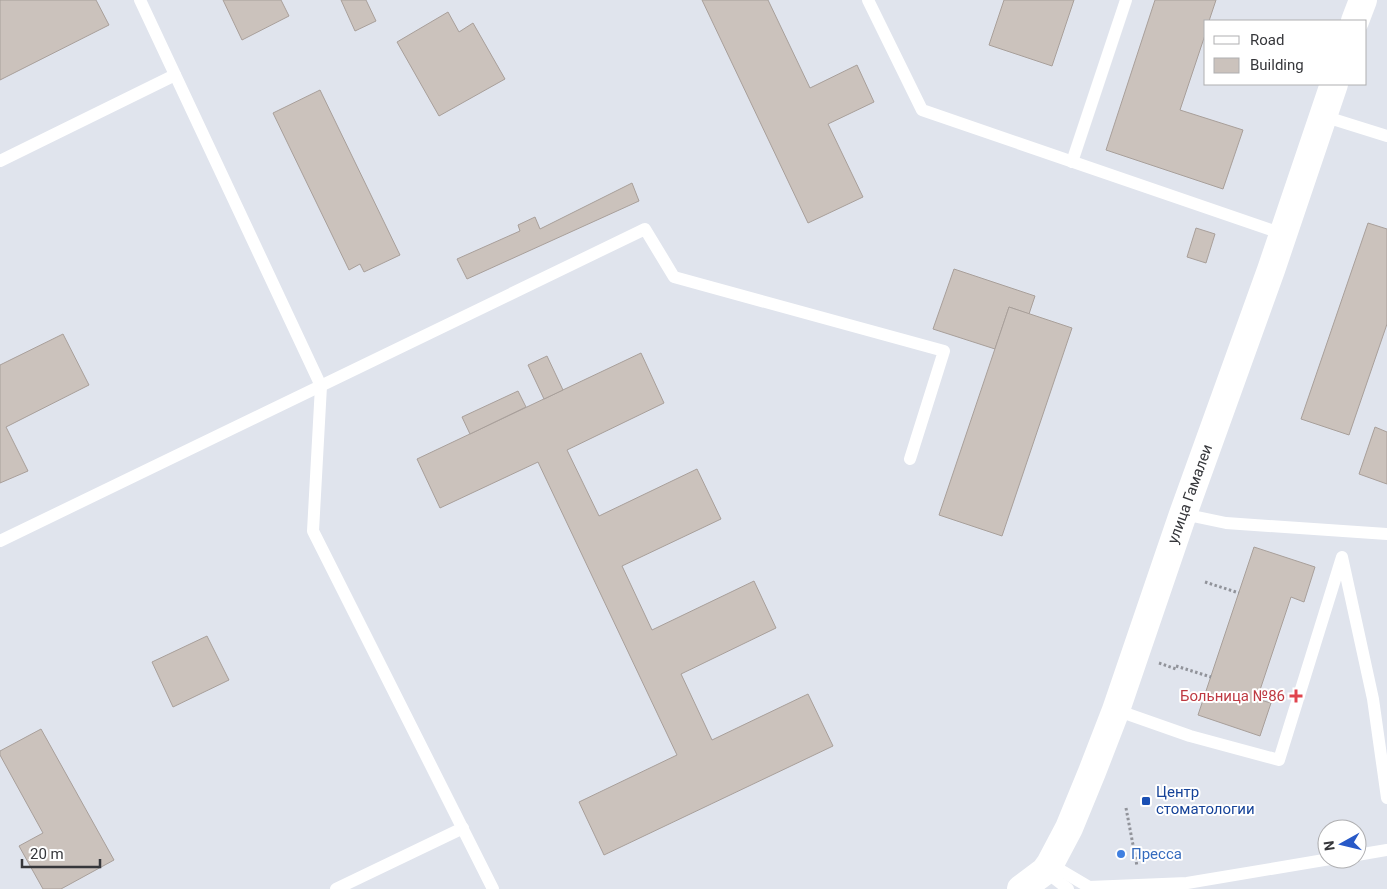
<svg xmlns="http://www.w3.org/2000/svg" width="1387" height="889" font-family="Roboto,sans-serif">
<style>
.building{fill:#cbc2bc;stroke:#a89f9a}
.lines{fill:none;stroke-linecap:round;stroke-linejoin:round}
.path{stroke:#91939a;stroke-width:3;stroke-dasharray:2.5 2.5;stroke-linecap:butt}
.service{stroke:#fff;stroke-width:12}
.tertiary{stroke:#fff;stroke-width:28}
.health-dot{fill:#e0444e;stroke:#fff;stroke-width:2}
.transit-dot{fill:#1a4fb4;stroke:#fff;stroke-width:2}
.shop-dot{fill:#3f7fe0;stroke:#fff;stroke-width:2}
.labels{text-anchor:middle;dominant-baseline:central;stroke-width:4;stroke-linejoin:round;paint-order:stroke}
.street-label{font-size:15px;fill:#36373b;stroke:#fff}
.health-label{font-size:15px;fill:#be3a42;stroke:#fff;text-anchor:end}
.transit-label{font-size:15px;fill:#164399;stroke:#fff;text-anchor:start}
.shop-label{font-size:15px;fill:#366cbe;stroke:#fff;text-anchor:start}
</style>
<rect width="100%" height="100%" fill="#e0e4ed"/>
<g class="building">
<polygon points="0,0 96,0 109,25 0,80"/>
<polygon points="223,0 281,0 289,16 242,40"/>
<polygon points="341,0 366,0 376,21 355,31"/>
<polygon points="702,0 768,0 810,88 857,65 874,102 828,124 863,197 808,223"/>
<polygon points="1004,0 1074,0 1052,66 989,45"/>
<polygon points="1155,0 1216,0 1209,21 1206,21 1206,32 1180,110 1243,130 1223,189 1106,150"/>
<polygon points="448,12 459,32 473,23 505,79 439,116 397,42"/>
<polygon points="320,90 400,255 364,272 360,264 349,270 273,113"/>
<polygon points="632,183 639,201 467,279 457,259 520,231 518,225 535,217 540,229"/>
<polygon points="1368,223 1387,229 1387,324 1349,435 1301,419"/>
<polygon points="1196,228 1215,234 1206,263 1187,257"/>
<polygon points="954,269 1035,296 1029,314 1009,307 995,349 933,329"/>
<polygon points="1009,307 1072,328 1002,536 939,515"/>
<polygon points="63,334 89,385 6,427 28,471 0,483 0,365"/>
<polygon points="641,353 664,403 567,450 599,516 697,469 721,519 622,566 652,630 754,581 776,628 681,674 712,740 808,694 833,746 604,855 579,802 677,755 538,462 440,508 417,459"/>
<polygon points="547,356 563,390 544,399 528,365"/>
<polygon points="518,391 526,407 470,434 462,417"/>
<polygon points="1375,427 1387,432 1387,484 1359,474"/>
<polygon points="1254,547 1315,567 1304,602 1291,597 1257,699 1271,703 1260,736 1198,715"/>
<polygon points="207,636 229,680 173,707 152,662"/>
<polygon points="41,729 114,860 61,889 43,889 19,846 43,833 0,755 0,751"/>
</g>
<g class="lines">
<g class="path">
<polyline points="1205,582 1239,593"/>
<polyline points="1159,663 1176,669"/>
<polyline points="1176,666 1211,677"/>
<polyline points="1126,808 1137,866"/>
</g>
<g class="service">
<polyline points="140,0 321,386 313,531 493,889"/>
<polyline points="868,0 922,110 1283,234"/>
<polyline points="1323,116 1387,136"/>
<polyline points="0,161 175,75"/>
<polyline points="1072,162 1126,0"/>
<polyline points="1183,514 1226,523 1387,534"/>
<polyline points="0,541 645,229 674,277 944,351 910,459"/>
<polyline points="1116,710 1190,736 1279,760 1342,557 1373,699 1387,798"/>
<polyline points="1357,855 1387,850"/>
<polyline points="1050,864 1089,887 1187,883 1330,859"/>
<polyline points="1045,871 1068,889"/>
<polyline points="336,889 463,828"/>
</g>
<g class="tertiary">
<polyline points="1355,21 1363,0"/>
<polyline points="1021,889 1045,871 1050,864 1069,828 1092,772 1116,710 1183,514 1271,270 1334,84"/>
</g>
</g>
<path class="health-dot" d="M1293.5 688.5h5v5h5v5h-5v5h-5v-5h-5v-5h5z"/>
<rect class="transit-dot" x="1141" y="796" width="10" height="10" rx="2.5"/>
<circle class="shop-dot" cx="1121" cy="854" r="5"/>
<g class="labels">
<g class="street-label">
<text transform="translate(1190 494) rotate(-70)">улица Гамалеи</text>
</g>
<g class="health-label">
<text x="1285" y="696">Больница №86</text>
</g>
<g class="transit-label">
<text x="1156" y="792">Центр<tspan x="1156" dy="17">стоматологии</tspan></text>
</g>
<g class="shop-label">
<text x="1131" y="854">Пресса</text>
</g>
</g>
<rect x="1204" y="20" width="162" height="65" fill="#ffffff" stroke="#afafb1"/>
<rect x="1214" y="36" width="25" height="8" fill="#ffffff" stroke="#afafb1"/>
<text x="1250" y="45" font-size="15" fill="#36373b">Road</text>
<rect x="1214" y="58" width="25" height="15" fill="#cbc2bc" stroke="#afafb1"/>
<text x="1250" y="70" font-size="15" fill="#36373b">Building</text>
<g transform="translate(1342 844) rotate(262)"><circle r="24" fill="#ffffff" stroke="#afafb1"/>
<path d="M0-4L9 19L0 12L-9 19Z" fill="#2859c7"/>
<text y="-8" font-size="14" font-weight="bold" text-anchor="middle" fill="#36373b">N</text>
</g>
<path d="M22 859v8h78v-8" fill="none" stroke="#36373b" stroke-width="2.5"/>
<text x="30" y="859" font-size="15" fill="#36373b" stroke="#ffffff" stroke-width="4" paint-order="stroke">20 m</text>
</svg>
